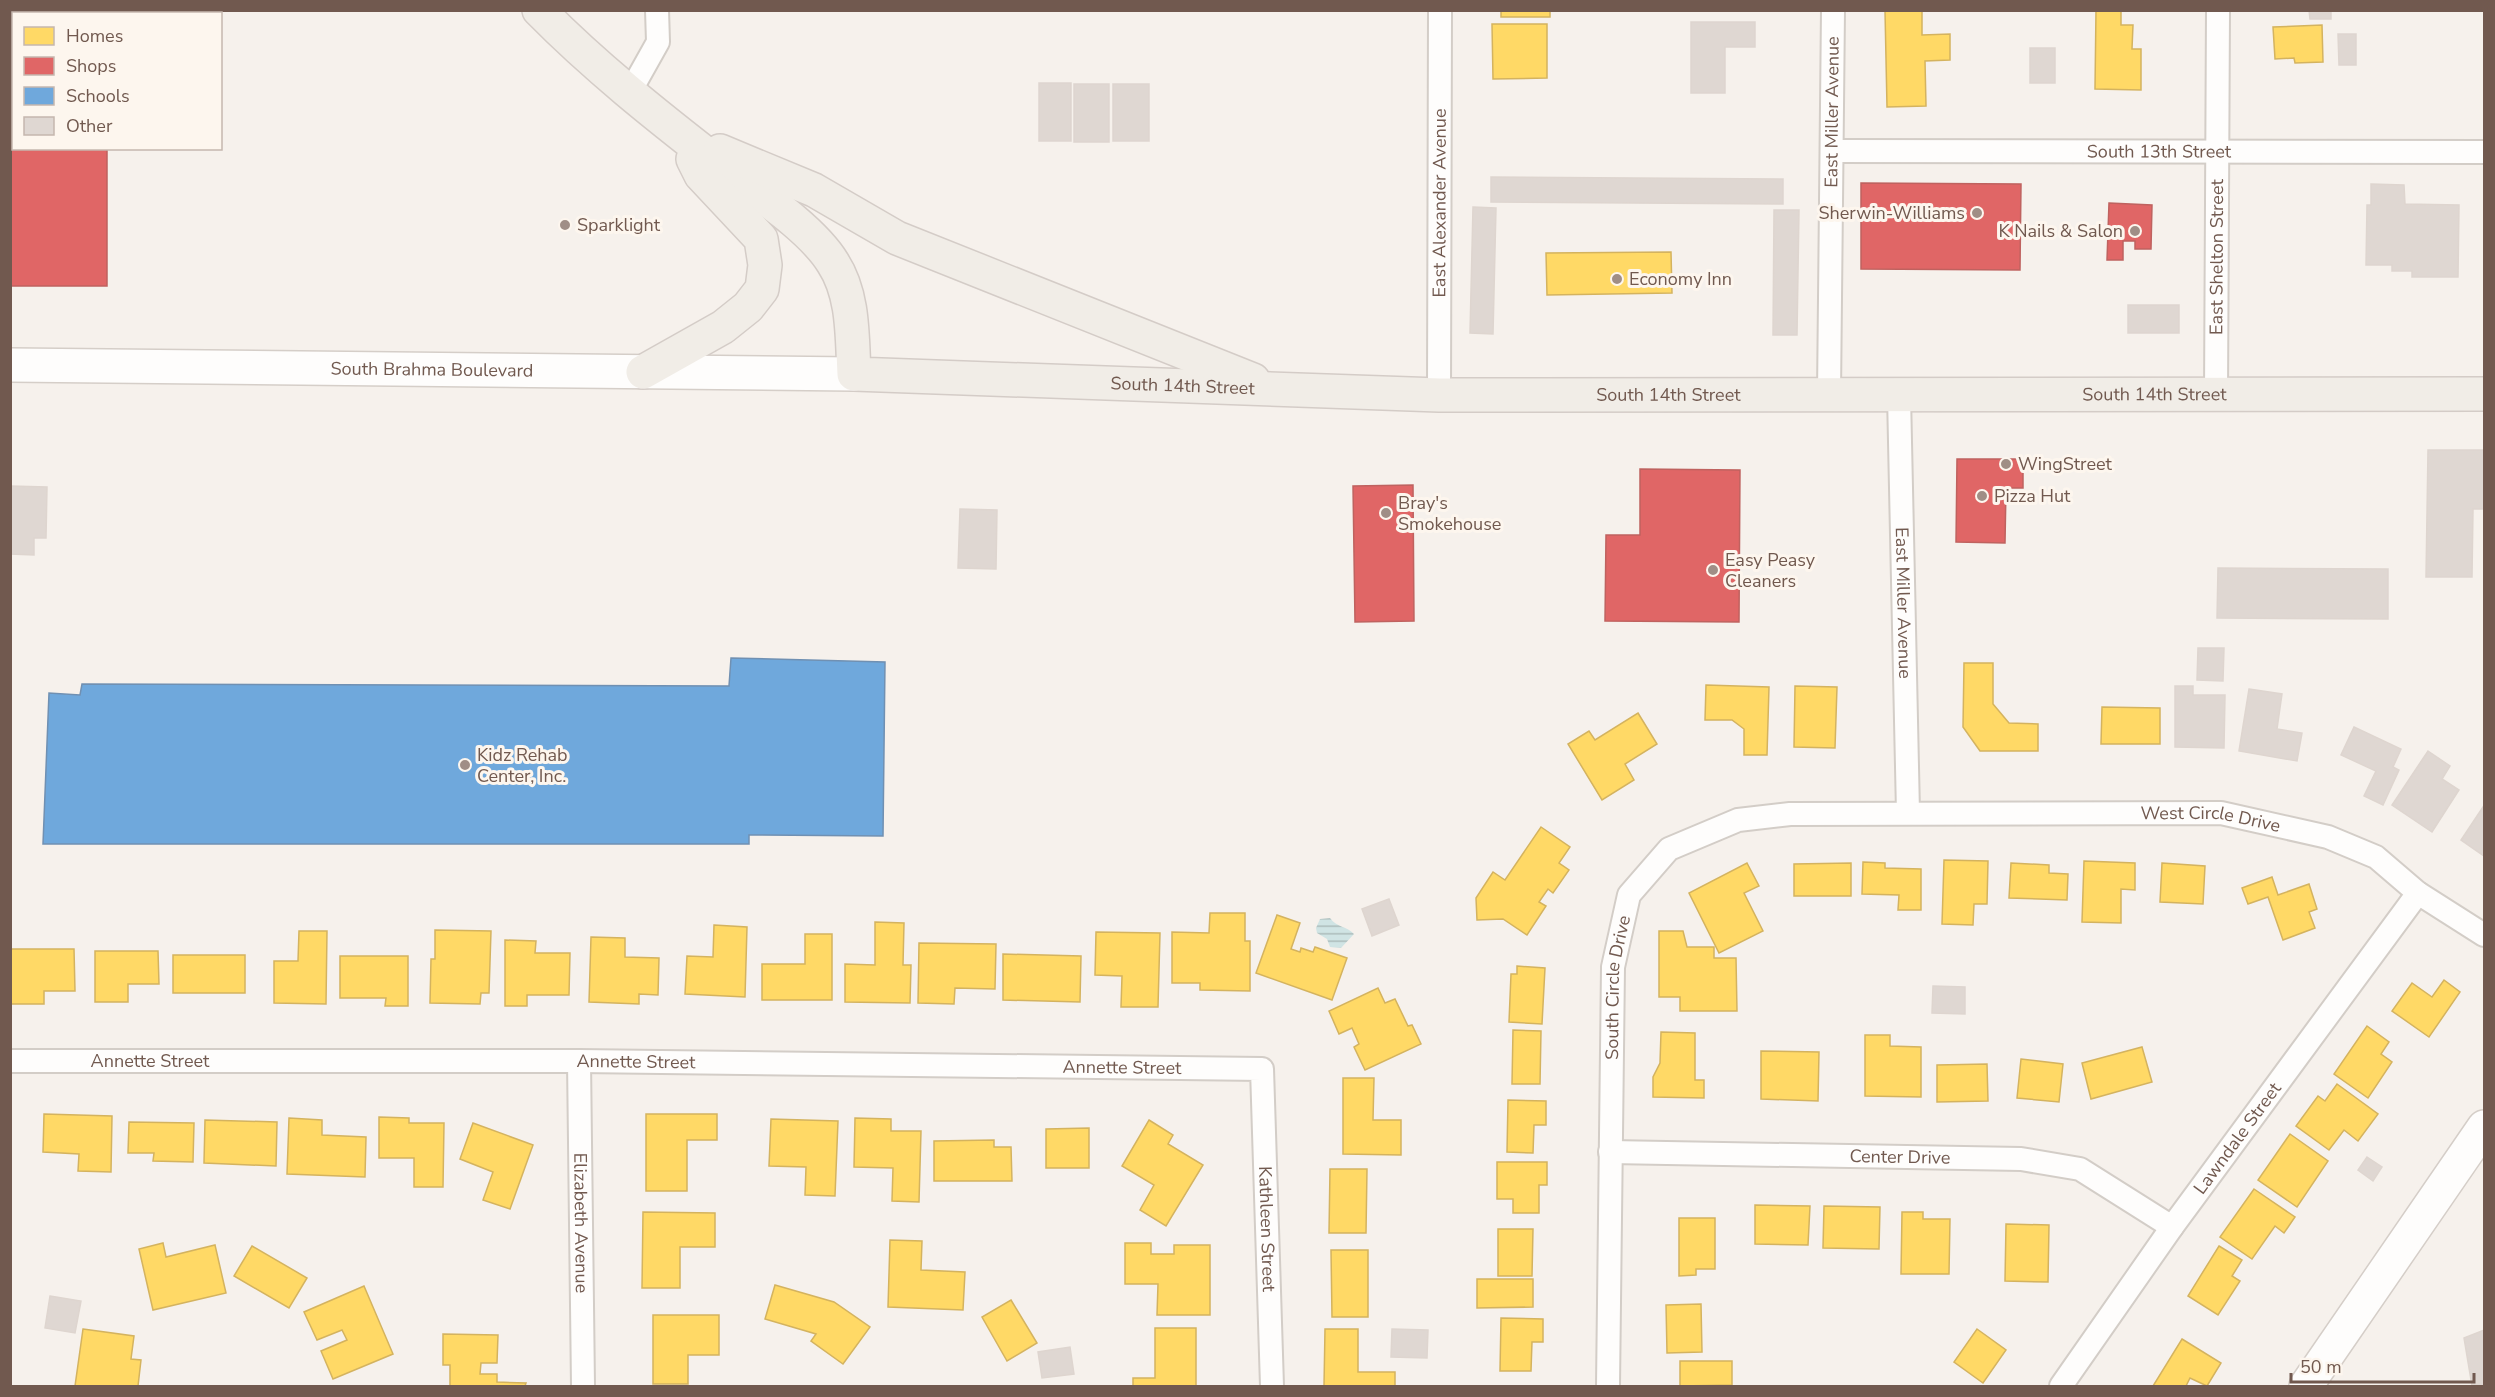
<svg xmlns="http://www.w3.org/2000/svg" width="2495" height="1397" font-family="'Nunito Sans',sans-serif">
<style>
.water{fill:url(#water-rules)}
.homes{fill:#ffd966;stroke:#d4b35f;stroke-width:1.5}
.shops{fill:#e06666;stroke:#bf625f;stroke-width:1.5}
.schools{fill:#6fa8dc;stroke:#7090b2;stroke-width:1.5}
.building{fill:#dfd7d2;stroke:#ded5cf;stroke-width:1.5}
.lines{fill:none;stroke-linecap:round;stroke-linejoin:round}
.minor-casing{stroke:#d3cdc7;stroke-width:26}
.secondary-casing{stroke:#d5cec8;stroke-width:36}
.primary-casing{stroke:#d4ccc7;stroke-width:36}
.minor{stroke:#fefdfc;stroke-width:22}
.secondary{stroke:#fefdfc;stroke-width:33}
.primary{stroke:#f1ede7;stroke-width:33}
.poi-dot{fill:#a08e86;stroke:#fdf6ee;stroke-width:2}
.labels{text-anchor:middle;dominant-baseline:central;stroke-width:6;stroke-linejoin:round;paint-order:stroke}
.street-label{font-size:18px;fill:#71594f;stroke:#fdf6ee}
.poi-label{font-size:18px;fill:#71594f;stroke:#fdf6ee;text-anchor:start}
</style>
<defs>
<pattern id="water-rules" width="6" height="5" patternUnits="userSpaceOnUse" patternTransform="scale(1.5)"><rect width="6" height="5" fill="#d0e4e4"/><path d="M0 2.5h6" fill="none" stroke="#adbcbb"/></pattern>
</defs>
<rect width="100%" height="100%" fill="#f6f1ec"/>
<path class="water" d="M 1330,918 C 1337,928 1347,926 1354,934 L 1341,948 L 1330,947 L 1327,939 L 1317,933 L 1316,928 L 1320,919 Z"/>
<g class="homes">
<rect x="1501" y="10" width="49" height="7"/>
<polygon points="2096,10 2121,11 2121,25 2133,25 2132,49 2141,49 2141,90 2095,89"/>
<polygon points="1885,11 1922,11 1922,35 1950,34 1950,60 1925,61 1926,106 1887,107"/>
<polygon points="1492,24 1547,24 1547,78 1493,79"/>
<polygon points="2322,25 2323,62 2295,63 2294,58 2275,59 2273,27"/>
<polygon points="1671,252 1672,293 1547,295 1546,253"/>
<polygon points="1964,663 1993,663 1993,704 2009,723 2038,724 2038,751 1980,751 1963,727"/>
<polygon points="1706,685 1769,687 1767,755 1744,755 1744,729 1732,720 1705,720"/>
<polygon points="1795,686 1837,687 1835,748 1794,747"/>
<polygon points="2102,707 2160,708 2160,744 2101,744"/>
<polygon points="1638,713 1657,744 1625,764 1634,780 1602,800 1568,744 1589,731 1595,740"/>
<polygon points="1541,827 1570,847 1559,863 1569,870 1553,893 1548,889 1539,902 1546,906 1527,935 1503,919 1477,920 1476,898 1493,872 1505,880"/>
<polygon points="1944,860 1988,861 1987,904 1974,904 1973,925 1942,924"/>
<polygon points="2084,861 2135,863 2135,890 2121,889 2121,923 2082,922"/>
<polygon points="1863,862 1885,863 1885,868 1921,869 1921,910 1898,910 1899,895 1862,894"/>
<polygon points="1747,863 1759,886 1744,893 1763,931 1719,953 1689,893"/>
<polygon points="1851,863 1851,896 1794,896 1794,864"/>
<polygon points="2011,863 2049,865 2049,873 2068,874 2067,900 2009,898"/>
<polygon points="2162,863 2205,866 2203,904 2160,902"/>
<polygon points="2272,877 2278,895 2309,884 2317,909 2309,912 2315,928 2283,940 2268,897 2248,904 2242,888"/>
<polygon points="1210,913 1245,913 1245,941 1250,941 1250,991 1200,990 1200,983 1172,983 1172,932 1209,933"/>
<polygon points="1277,915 1300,923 1291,949 1300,952 1301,948 1313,952 1315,947 1347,958 1332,1000 1256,973"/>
<polygon points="875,922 904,923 903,965 911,965 910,1003 845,1002 845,964 875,965"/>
<polygon points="714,925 747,927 745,997 685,994 687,956 713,957"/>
<polygon points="435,930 491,931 489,993 481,993 480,1004 430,1003 431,959 435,959"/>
<polygon points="299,931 327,931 326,1004 274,1003 274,961 298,961"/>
<polygon points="1659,931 1683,931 1687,947 1714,947 1714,958 1736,958 1737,1011 1680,1011 1680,997 1659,997"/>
<polygon points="1096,932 1160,933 1158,1007 1121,1007 1122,976 1095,975"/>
<polygon points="805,934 832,934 832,1000 762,1000 762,964 805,964"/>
<polygon points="591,937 625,938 625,957 659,958 658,995 639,994 639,1004 589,1002"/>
<polygon points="505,940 536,941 535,953 570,953 569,995 527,995 527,1006 505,1006"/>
<polygon points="919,943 996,944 995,989 955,988 954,1004 918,1003"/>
<polygon points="10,949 74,949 75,991 44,991 44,1004 10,1004"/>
<polygon points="95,951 158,951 159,984 128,984 128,1002 95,1002"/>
<polygon points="1003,954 1081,956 1080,1002 1003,1000"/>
<rect x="173" y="955" width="72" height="38"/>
<polygon points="340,956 408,956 408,1006 385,1006 386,998 340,998"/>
<polygon points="1517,966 1545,968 1542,1024 1509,1022 1511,974 1517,974"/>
<polygon points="2444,980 2460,992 2429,1037 2392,1011 2412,983 2432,997"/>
<polygon points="1378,988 1385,1003 1395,999 1408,1026 1412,1025 1421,1044 1365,1070 1354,1047 1359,1044 1352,1028 1339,1034 1329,1011"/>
<polygon points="2367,1026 2389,1042 2381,1054 2392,1062 2368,1098 2334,1074"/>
<polygon points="1513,1030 1541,1031 1540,1084 1512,1084"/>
<polygon points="1661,1032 1695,1033 1695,1080 1704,1080 1704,1098 1653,1097 1653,1077 1660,1063"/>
<polygon points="1865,1035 1890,1035 1890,1046 1921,1047 1921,1097 1865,1096"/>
<polygon points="2142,1047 2152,1082 2091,1099 2082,1063"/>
<polygon points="1761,1051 1819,1052 1818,1101 1761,1099"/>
<polygon points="2021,1059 2063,1064 2059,1102 2017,1098"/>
<polygon points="1987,1064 1988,1101 1937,1102 1937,1065"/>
<polygon points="1343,1078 1374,1078 1373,1120 1401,1120 1401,1155 1343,1154"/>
<polygon points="2337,1084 2378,1114 2358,1141 2344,1130 2329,1150 2296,1126 2318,1096 2325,1101"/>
<polygon points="1508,1100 1546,1101 1546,1125 1534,1125 1533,1153 1507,1152"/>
<polygon points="44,1114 112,1116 111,1172 78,1171 79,1154 43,1152"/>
<polygon points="646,1114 717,1114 717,1140 687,1140 687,1191 646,1191"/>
<polygon points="379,1117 409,1118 409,1123 444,1123 443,1187 414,1187 414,1158 379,1158"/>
<polygon points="289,1118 322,1120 322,1135 366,1137 365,1177 287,1174"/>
<polygon points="855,1118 891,1119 891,1131 921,1131 919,1202 892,1201 893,1168 854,1167"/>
<polygon points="771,1119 838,1121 835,1196 805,1195 806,1167 769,1166"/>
<polygon points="205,1120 277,1122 276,1166 204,1163"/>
<polygon points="1149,1120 1173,1135 1168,1144 1203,1165 1166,1226 1140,1210 1154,1185 1122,1166"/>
<polygon points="129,1122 194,1123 193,1162 153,1161 154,1153 128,1153"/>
<polygon points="473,1123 533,1145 510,1209 483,1200 493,1172 460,1159"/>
<polygon points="1089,1128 1089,1168 1046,1168 1046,1129"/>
<polygon points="2290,1134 2328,1161 2297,1207 2258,1180"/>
<polygon points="994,1140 994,1147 1011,1147 1012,1181 934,1181 934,1141"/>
<polygon points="1497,1162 1547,1162 1547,1185 1539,1185 1539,1213 1513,1213 1513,1199 1497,1199"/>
<polygon points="1330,1169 1367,1169 1366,1233 1329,1233"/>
<polygon points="2254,1189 2295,1217 2284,1233 2275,1226 2252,1259 2220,1237"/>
<polygon points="1755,1205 1810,1206 1808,1245 1755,1244"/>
<polygon points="1824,1206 1880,1207 1879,1249 1823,1248"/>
<polygon points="643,1212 715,1213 715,1247 680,1247 680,1288 642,1288"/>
<polygon points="1902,1212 1923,1212 1923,1219 1950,1219 1949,1274 1901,1274"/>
<polygon points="1679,1218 1715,1218 1715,1269 1696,1269 1696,1275 1679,1276"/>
<polygon points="2006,1224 2049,1225 2048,1282 2005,1281"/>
<polygon points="1498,1229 1533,1229 1532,1276 1498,1276"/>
<polygon points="890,1240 922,1241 921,1270 965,1272 963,1310 888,1307"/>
<polygon points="163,1243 166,1257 215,1245 226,1293 153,1310 139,1249"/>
<polygon points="1125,1243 1151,1243 1151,1254 1174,1254 1174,1245 1210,1245 1210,1315 1157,1315 1158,1284 1125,1284"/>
<polygon points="252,1246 307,1278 289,1308 234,1276"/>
<polygon points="2219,1246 2242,1260 2232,1276 2240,1281 2218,1315 2188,1296"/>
<polygon points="1331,1250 1368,1250 1368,1317 1332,1317"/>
<polygon points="1477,1279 1533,1279 1533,1307 1477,1308"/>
<polygon points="775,1285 834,1302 870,1327 843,1364 811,1341 816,1334 765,1319"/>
<polygon points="364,1286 393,1354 333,1379 321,1351 347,1340 342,1330 317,1340 304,1312"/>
<polygon points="1011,1300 1037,1343 1007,1361 982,1317"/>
<polygon points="1701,1304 1702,1352 1667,1353 1666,1305"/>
<polygon points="653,1315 719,1315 719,1355 688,1355 688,1384 653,1384"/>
<polygon points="1501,1318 1543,1319 1543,1342 1532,1342 1531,1371 1500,1371"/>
<polygon points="1155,1328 1196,1328 1196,1386 1133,1386 1133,1378 1155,1378"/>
<polygon points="83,1329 134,1336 131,1359 141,1360 138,1386 75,1386"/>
<polygon points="1325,1329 1358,1329 1358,1372 1395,1372 1395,1386 1324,1386"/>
<polygon points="1977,1329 2006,1350 1983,1383 1954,1362"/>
<polygon points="443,1334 498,1335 497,1363 481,1363 480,1374 497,1374 497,1382 526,1383 525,1386 450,1386 450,1365 443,1365"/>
<polygon points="2182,1339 2221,1363 2207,1386 2190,1378 2186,1386 2153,1386"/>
<polygon points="1680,1361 1732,1361 1732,1385 1680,1386"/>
</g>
<g class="shops">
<polygon points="10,10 107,10 107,14 14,14 14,148 107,148 107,286 10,286"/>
<polygon points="1861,183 2021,184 2020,270 1861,269"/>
<polygon points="2109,203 2152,205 2151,249 2135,249 2135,241 2123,241 2123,260 2107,260"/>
<polygon points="1957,459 2023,459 2023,488 2006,488 2005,543 1956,542"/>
<polygon points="1640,469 1740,470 1739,622 1605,621 1606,535 1640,535"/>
<polygon points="1413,485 1414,621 1355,622 1353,486"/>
</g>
<polygon class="schools" points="731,658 885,662 883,836 749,835 749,844 43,844 49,693 80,695 82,684 729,686"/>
<g class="building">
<polygon points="2309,10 2331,10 2331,19 2310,19"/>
<polygon points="1691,22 1755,22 1755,47 1725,47 1725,93 1691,93"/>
<polygon points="2338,34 2356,34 2356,65 2339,65"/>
<rect x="2030" y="48" width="25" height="35"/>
<rect x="1039" y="83" width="32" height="58"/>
<rect x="1074" y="84" width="35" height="58"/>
<rect x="1113" y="84" width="36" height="57"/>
<polygon points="1491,177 1783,179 1783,204 1491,202"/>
<polygon points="2371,184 2404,185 2405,204 2459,205 2458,277 2412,277 2412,271 2392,271 2392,265 2366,265 2367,205 2371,205"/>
<polygon points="1473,207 1496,208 1493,334 1470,333"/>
<polygon points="1774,210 1799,210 1797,335 1773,335"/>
<rect x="2128" y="305" width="51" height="28"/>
<polygon points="2428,450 2484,450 2484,509 2473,509 2472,577 2426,577"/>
<polygon points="10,486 47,487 46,538 34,538 34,555 10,554"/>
<polygon points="960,509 997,510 996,569 958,568"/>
<polygon points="2218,568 2388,569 2388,619 2217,618"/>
<polygon points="2198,648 2224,648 2223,681 2197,680"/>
<polygon points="2175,686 2193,686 2193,695 2225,695 2224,748 2175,747"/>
<polygon points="2249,689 2282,694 2277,729 2302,733 2297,761 2239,751"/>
<polygon points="2354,727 2401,749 2393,767 2399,770 2383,805 2364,796 2376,771 2341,755"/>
<polygon points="2428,751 2450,766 2442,779 2459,790 2432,832 2392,805"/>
<polygon points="2483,807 2484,808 2484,856 2461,840"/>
<polygon points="1389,899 1399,925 1372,936 1362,909"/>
<polygon points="1933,986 1965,987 1965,1014 1932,1013"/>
<polygon points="2367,1157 2382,1167 2373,1181 2358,1170"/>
<polygon points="50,1296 81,1301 75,1333 45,1328"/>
<polygon points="1392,1329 1428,1330 1427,1358 1391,1357"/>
<polygon points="2484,1330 2484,1386 2472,1386 2464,1338"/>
<polygon points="1070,1347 1074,1374 1042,1378 1038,1352"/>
</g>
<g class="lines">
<defs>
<g id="minor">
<polyline points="630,92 658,42 657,10"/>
<path id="s1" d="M 1832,151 L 2484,152"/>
<path id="s2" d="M 1829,394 L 1833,10"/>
<path id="s3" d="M 1439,395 L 1440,10"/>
<path id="s4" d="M 1899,395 L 1908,813"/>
<path id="s5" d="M 2216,395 L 2218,10"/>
<path id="s6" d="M 10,1061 L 579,1061 L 1262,1069 L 1272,1386"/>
<path id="s7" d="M 579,1061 L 583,1386"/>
<path id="s8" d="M 1610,1152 L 2021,1159 L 2080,1169 L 2172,1227"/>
<path id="s9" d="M 1608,1386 L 1613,967 L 1629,895 L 1669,849 L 1738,820 L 1790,814 L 2221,813 L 2328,837 L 2376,857 L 2418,893 L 2484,935"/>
<path id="s10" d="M 2061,1386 L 2172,1227 L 2418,893"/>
</g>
<g id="secondary">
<path id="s11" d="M 10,365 L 854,374"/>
<polyline points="2306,1386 2484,1127"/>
</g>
<g id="primary">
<path id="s12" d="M 539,10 C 594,66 657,116 720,165 C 754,191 811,227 833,263 C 854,295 852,337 854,374 L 1439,395 L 2484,394"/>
<polyline points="720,151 814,190 897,238 1253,380"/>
<polyline points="643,372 723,327 748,307 762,289 765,265 761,239 701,175 693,159"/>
</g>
</defs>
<use href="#minor" class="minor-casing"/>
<use href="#secondary" class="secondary-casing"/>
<use href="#primary" class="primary-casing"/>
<use href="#minor" class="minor"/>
<use href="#secondary" class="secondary"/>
<use href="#primary" class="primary"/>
</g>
<g class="poi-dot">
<circle cx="1977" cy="213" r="6"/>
<circle cx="565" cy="225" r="6"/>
<circle cx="2135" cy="231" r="6"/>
<circle cx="1617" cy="279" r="6"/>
<circle cx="2006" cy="464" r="6"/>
<circle cx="1982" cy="496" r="6"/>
<circle cx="1386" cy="513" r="6"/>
<circle cx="1713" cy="570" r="6"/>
<circle cx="465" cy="765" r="6"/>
</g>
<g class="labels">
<g class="street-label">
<text stroke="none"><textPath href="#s2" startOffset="282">East Miller Avenue</textPath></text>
<text stroke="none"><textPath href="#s1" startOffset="327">South 13th Street</textPath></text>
<text stroke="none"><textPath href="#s3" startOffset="192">East Alexander Avenue</textPath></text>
<text stroke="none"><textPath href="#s5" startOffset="138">East Shelton Street</textPath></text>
<text stroke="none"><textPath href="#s11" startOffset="422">South Brahma Boulevard</textPath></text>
<text stroke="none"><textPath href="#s12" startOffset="832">South 14th Street</textPath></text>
<text stroke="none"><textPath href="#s12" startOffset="1318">South 14th Street</textPath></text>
<text stroke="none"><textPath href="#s12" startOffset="1804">South 14th Street</textPath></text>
<text stroke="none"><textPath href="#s4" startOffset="208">East Miller Avenue</textPath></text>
<text stroke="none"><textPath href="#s9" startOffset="1102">West Circle Drive</textPath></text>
<text stroke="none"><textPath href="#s9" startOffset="399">South Circle Drive</textPath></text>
<text stroke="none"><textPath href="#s6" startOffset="140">Annette Street</textPath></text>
<text stroke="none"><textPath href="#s6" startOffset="626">Annette Street</textPath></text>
<text stroke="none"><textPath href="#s6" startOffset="1112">Annette Street</textPath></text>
<text stroke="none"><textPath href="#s10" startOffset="304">Lawndale Street</textPath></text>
<text stroke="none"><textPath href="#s8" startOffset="290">Center Drive</textPath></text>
<text stroke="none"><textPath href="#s7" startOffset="162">Elizabeth Avenue</textPath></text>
<text stroke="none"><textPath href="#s6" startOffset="1412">Kathleen Street</textPath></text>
</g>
<g class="poi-label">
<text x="1965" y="213" text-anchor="end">Sherwin-Williams</text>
<text x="577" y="225">Sparklight</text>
<text x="2123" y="231" text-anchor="end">K Nails &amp; Salon</text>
<text x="1629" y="279">Economy Inn</text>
<text x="2018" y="464">WingStreet</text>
<text x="1994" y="496">Pizza Hut</text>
<text x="1398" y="503">Bray's<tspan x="1398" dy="21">Smokehouse</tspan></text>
<text x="1725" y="560">Easy Peasy<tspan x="1725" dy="21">Cleaners</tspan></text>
<text x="477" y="755">Kidz Rehab<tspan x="477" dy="21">Center, Inc.</tspan></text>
</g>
</g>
<rect width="2495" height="1397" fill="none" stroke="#71594f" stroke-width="24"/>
<rect x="12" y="12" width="210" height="138" fill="#fdf6ee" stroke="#c5b7ae" stroke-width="1.5"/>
<rect x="24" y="27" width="30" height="18" fill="#ffd966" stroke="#c5b7ae" stroke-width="1.5"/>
<text x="66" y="42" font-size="18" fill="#71594f">Homes</text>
<rect x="24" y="57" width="30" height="18" fill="#e06666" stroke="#c5b7ae" stroke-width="1.5"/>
<text x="66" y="72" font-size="18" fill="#71594f">Shops</text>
<rect x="24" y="87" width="30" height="18" fill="#6fa8dc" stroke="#c5b7ae" stroke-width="1.5"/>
<text x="66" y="102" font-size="18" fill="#71594f">Schools</text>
<rect x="24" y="117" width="30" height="18" fill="#dfd7d2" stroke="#c5b7ae" stroke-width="1.5"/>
<text x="66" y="132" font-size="18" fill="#71594f">Other</text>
<path d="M2291 1373v9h183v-9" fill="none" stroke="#71594f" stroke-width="3"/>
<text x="2300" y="1373" font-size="18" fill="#71594f" stroke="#fdf6ee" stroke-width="4.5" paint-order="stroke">50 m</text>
</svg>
